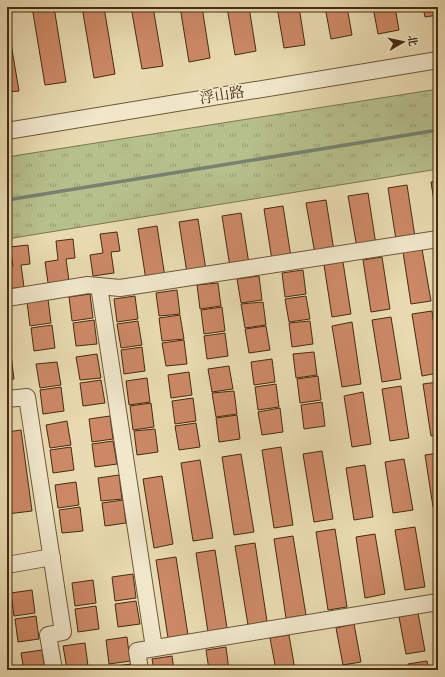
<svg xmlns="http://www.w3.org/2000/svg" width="445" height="677" font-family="Alegreya,'Noto Serif SC',serif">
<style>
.grass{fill:url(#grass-tufts);stroke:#7e764e}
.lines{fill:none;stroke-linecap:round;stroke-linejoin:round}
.stream{stroke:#788172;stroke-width:3.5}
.building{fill:#cd8966;stroke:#462b11}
.minor-casing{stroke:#6f5739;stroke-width:18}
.minor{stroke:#f1e8cc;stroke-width:16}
.labels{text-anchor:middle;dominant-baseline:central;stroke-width:3.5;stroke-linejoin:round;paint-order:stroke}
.street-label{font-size:15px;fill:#462b11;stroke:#f1e8cc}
</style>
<defs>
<pattern id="grass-tufts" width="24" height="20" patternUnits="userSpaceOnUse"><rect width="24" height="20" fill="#b6c08c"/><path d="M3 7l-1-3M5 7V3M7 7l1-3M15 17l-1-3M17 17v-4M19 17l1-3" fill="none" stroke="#969c71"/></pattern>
</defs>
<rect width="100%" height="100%" fill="#e9dbb1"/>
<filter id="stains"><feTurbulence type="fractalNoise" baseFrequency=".005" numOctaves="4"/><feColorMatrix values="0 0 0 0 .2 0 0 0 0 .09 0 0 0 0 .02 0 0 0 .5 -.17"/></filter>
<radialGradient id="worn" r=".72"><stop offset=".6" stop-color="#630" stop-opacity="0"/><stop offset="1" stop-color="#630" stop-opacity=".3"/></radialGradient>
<polygon class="grass" points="438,89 438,169 7,239 7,157"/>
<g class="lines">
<polyline class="stream" points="7,200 438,130"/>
</g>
<g class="building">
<polygon points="32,7 54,7 66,82 45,85"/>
<polygon points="82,7 104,7 115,74 94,78"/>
<polygon points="131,7 153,7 163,66 142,69"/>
<polygon points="180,7 202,7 210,58 189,62"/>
<polygon points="227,7 249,7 256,51 235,55"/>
<polygon points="277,7 299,7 305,45 284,48"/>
<polygon points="325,7 347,7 352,35 331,39"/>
<polygon points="373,7 395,7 399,30 378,34"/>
<polygon points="423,7 438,7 438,15 425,17"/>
<polygon points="7,20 19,91 7,92"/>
<polygon points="438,181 438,227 431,182"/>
<polygon points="407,185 415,237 396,240 388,188"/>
<polygon points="368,193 376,245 357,248 348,196"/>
<polygon points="326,200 334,251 315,254 306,203"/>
<polygon points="283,206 291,257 272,260 264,209"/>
<polygon points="241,213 249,264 230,267 222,216"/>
<polygon points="198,219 206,270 187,273 179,222"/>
<polygon points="157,226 165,277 146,280 138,229"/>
<polygon points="117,232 120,251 111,252 114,273 93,276 90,255 103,253 100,234"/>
<polygon points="73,239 75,258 66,259 69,281 48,283 45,262 58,260 56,241"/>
<polygon points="28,245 30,264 21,265 24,287 7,289 7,267 13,266 10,247"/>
<polygon points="422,249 431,301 411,304 403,252"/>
<polygon points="382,257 390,309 371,312 363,260"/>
<polygon points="343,262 351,314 332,317 324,265"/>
<polygon points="303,270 306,294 285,297 282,273"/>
<polygon points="259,276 262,300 241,303 237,279"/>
<polygon points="218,283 221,306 200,309 197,285"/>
<polygon points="177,290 180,314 159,316 156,293"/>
<polygon points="90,294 93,318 72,321 69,297"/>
<polygon points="135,296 138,319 117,322 114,299"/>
<polygon points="306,296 310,319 289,322 285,299"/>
<polygon points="48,299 51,323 30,326 27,302"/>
<polygon points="263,302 266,325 245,328 241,304"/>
<polygon points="222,307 225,331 204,334 201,310"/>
<polygon points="432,311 438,352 438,373 422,376 412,314"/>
<polygon points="180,315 184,339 162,341 159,318"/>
<polygon points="391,317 401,379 382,382 372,320"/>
<polygon points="94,320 97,344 76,346 73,323"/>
<polygon points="138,321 142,345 121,348 117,324"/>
<polygon points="310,321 313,344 292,347 289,323"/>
<polygon points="352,322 361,384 342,387 332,326"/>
<polygon points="52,325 55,348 34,351 31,328"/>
<polygon points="266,326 270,350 249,353 245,329"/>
<polygon points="7,330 11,354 7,354"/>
<polygon points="225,333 228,356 207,359 204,336"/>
<polygon points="184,340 187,364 166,366 162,343"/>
<polygon points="142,347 145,371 124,374 121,350"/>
<polygon points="314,352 317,375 296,378 293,354"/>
<polygon points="97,354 101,378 80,380 76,357"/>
<polygon points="11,355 14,379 7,380 7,356"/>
<polygon points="272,359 275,382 254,385 251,362"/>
<polygon points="57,362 61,385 40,388 36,364"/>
<polygon points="229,366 233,389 212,392 208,369"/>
<polygon points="189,372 192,395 171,398 168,375"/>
<polygon points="318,376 321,400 300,403 297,379"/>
<polygon points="147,378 150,402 129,405 126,381"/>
<polygon points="101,380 105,403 83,406 80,383"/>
<polygon points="438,382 438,435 431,436 423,384"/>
<polygon points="276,384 279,407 258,410 255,387"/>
<polygon points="401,386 409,438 390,441 382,389"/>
<polygon points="61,387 64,411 43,414 40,390"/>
<polygon points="234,391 237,414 216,417 212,393"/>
<polygon points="363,392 371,444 352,447 344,396"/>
<polygon points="193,398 196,421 175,424 172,401"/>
<polygon points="322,402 325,426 304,429 301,405"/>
<polygon points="151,403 154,427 133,430 130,406"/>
<polygon points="280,408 283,432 262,435 258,412"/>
<polygon points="237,415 240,439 219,442 216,418"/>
<polygon points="110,416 113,439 92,442 89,419"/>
<polygon points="67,421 71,445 50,448 46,425"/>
<polygon points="196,423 200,447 179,450 175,426"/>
<polygon points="155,429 158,452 137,455 134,431"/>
<polygon points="21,430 32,511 7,514 7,432"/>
<polygon points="113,441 117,464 95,467 92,444"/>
<polygon points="71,447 74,470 53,473 50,450"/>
<polygon points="281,447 293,525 274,528 262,450"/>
<polygon points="322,451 333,519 314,522 303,454"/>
<polygon points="438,453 438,506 433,507 425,455"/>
<polygon points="241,454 254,532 234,535 222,457"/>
<polygon points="404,459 413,510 393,513 385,462"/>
<polygon points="200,460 213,538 193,541 181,463"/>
<polygon points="365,465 373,517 354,520 346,468"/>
<polygon points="119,475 122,499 101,501 98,478"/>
<polygon points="162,476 173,544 154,548 143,479"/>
<polygon points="76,482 79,505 58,508 55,485"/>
<polygon points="123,500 126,523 105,526 102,503"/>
<polygon points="80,507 83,531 62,533 59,510"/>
<polygon points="415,527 425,587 405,590 395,530"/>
<polygon points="335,529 347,607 328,610 316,532"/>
<polygon points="375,534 385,594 365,598 356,537"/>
<polygon points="293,536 306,615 286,618 274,539"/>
<polygon points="255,543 267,621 248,625 235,546"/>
<polygon points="215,550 227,628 208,632 196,553"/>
<polygon points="176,557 188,635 168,638 156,560"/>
<polygon points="133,574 136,598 115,601 112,577"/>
<polygon points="93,580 96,603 75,606 72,583"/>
<polygon points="32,590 35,613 14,616 11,593"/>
<polygon points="136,601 140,624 118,627 115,604"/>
<polygon points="96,606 99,629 78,632 75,609"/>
<polygon points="418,613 425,651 406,654 399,617"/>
<polygon points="36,616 39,639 18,642 15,619"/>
<polygon points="354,624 361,662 343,665 336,628"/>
<polygon points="289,635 295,670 276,670 270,638"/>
<polygon points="127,637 130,661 109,664 106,640"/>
<polygon points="85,643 88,666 67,669 63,646"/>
<polygon points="226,647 229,670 209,670 206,650"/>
<polygon points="42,650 45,670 24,670 21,653"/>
<polygon points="172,656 174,670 154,670 152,659"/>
<polygon points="427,661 429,670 409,670 408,664"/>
<polygon points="131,664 131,670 110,670 109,667"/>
</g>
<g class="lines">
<defs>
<g id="minor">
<polyline points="7,131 438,60"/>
<polyline points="99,286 154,648"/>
<polyline points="7,298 88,285 120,288 438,239"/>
<polyline points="7,399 27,397 63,632 48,635 54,670"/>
<polyline points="7,565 52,557"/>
<polyline points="140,670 137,651 438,602"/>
</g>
</defs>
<use href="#minor" class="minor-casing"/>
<use href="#minor" class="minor"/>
</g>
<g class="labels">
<g class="street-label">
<text transform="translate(222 95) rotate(-9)">浮山路</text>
</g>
</g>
<rect width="445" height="677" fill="none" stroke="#e9dbb1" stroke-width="24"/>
<rect x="8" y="8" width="429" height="661" fill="none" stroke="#462b11" stroke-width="2"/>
<rect x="12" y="12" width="421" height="653" fill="none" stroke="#462b11"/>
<g transform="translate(403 42) rotate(81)" stroke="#f1e8cc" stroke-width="3" paint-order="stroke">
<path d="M0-3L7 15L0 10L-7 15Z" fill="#462b11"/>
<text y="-6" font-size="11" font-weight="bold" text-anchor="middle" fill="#462b11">北</text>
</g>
<rect width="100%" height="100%" filter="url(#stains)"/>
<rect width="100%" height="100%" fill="url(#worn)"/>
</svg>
